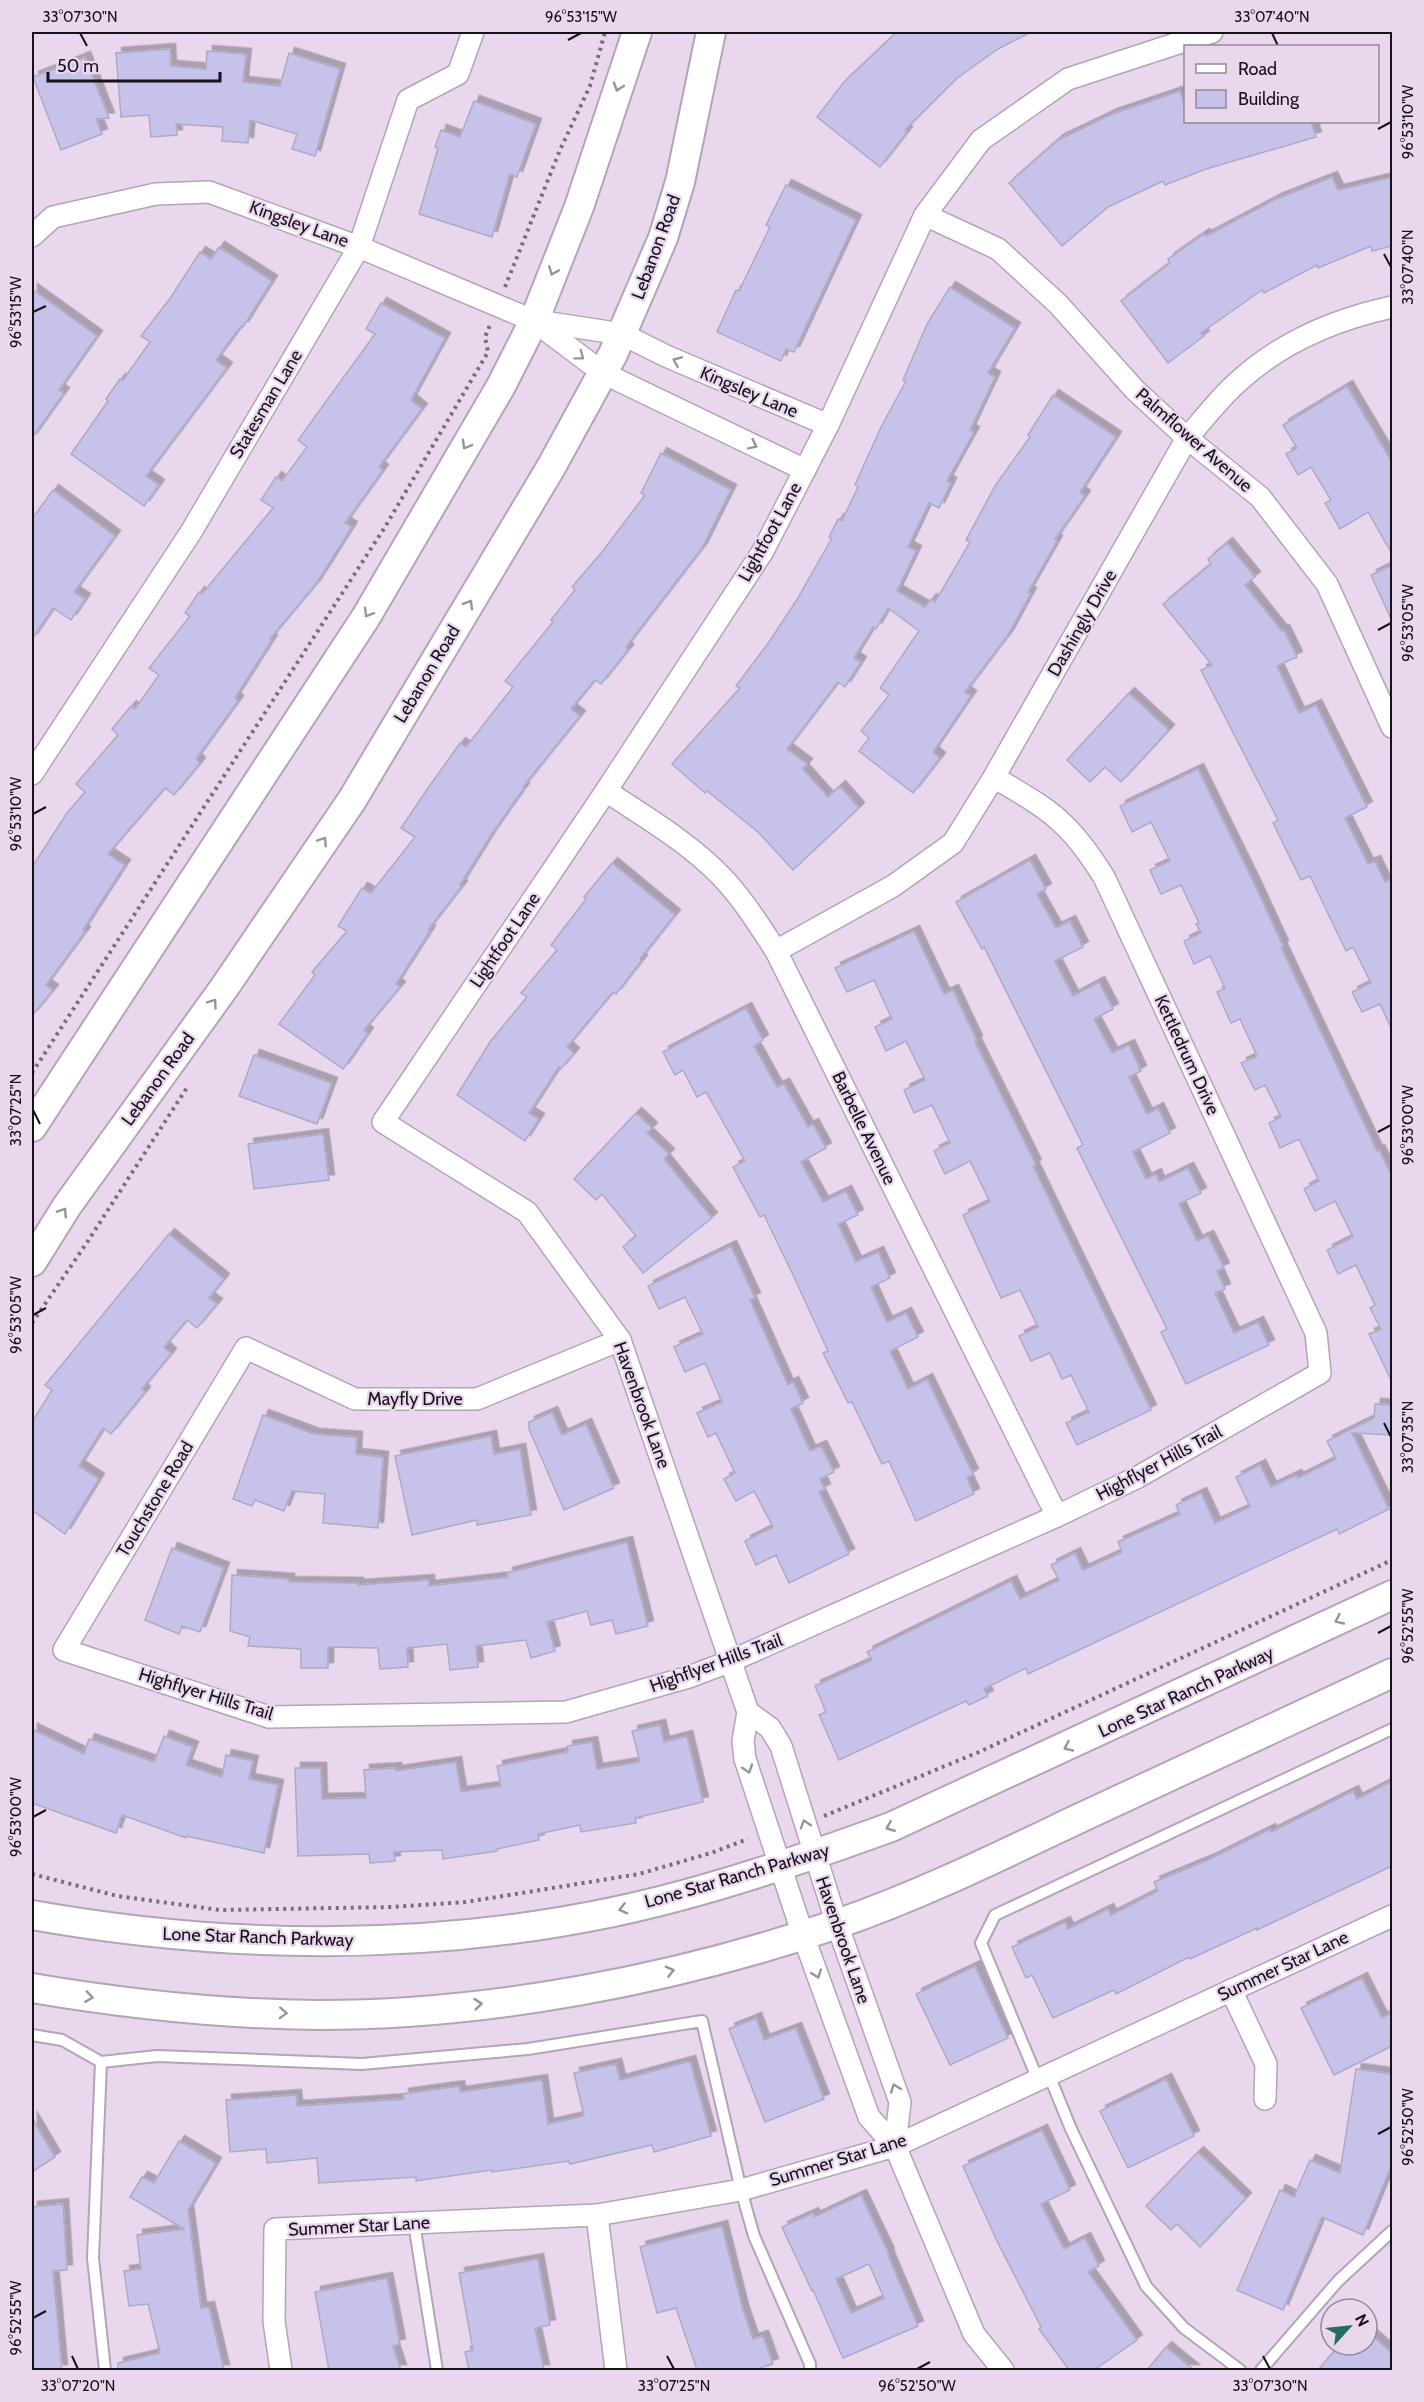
<svg xmlns="http://www.w3.org/2000/svg" width="1424" height="2402" font-family="Cabin,sans-serif">
<style>
.building{fill:#c7c2ea;stroke:#acaac4;stroke-width:1.5;fill-rule:evenodd;filter:url(#shadow)}
.lines{fill:none;stroke-linecap:round;stroke-linejoin:round}
.service-casing{stroke:#b4a3b9;stroke-width:14}
.minor-casing{stroke:#b4a3b9;stroke-width:24}
.secondary-casing{stroke:#b4a3b9;stroke-width:32}
.path{stroke:#786d7c;stroke-width:4;stroke-dasharray:3 4.5;stroke-linecap:butt}
.service{stroke:#fff;stroke-width:10}
.minor{stroke:#fff;stroke-width:21}
.secondary{stroke:#fff;stroke-width:28}
.oneway{stroke:#979498}
.ticks{fill:none;stroke:#171119;stroke-width:2}
.labels{text-anchor:middle;dominant-baseline:central;stroke-width:4.5;stroke-linejoin:round;paint-order:stroke}
.street-label{font-size:18px;fill:#171119;stroke:#e9d7ee}
.neatline{fill:none;stroke:#171119;stroke-width:2}
.ticks-label{font-size:15px;text-anchor:middle;fill:#171119}
</style>
<defs>
<filter id="shadow"><feDropShadow dx="5.5" dy="-5.5" stdDeviation="0" flood-color="#0004"/></filter>
</defs>
<rect width="100%" height="100%" fill="#e9d7ee"/>
<g class="building">
<polygon points="897,32 1031,32 998,49 956,79 905,130 907,132 880,167 817,117 844,82"/>
<polygon points="170,49 171,66 206,69 207,51 246,54 243,82 280,86 289,53 340,69 315,156 292,149 297,134 250,120 248,143 222,141 223,127 176,124 177,135 151,137 149,115 121,117 116,53"/>
<polygon points="85,57 109,118 96,119 102,134 61,150 33,77"/>
<polygon points="1180,91 1185,109 1185,122 1311,122 1316,137 1206,169 1165,185 1163,181 1108,207 1062,246 1009,183 1058,140 1112,114"/>
<polygon points="474,101 536,124 517,177 510,174 492,237 419,214 438,148 435,147 441,130 460,137"/>
<polygon points="1332,177 1338,190 1392,177 1392,246 1372,251 1371,246 1318,268 1317,265 1264,293 1262,290 1201,333 1204,336 1168,363 1121,301 1170,263 1168,259 1204,234 1206,236 1276,199"/>
<polygon points="786,185 856,220 794,352 786,349 781,361 717,332 736,290 739,291 770,227 766,225"/>
<polygon points="219,247 272,281 243,327 241,326 216,360 227,368 146,476 159,485 144,506 71,454 108,401 106,399 120,379 123,380 150,342 141,336 171,297 200,252 211,259"/>
<polygon points="950,287 1015,328 988,373 995,377 970,430 974,432 947,481 951,483 939,508 929,503 908,547 916,551 897,591 925,607 931,599 935,602 970,542 966,540 995,486 1030,437 1028,435 1053,395 1116,437 1080,492 1085,496 1055,539 1057,541 1028,592 1031,593 1008,635 965,692 971,696 933,752 940,758 913,793 859,751 869,738 861,731 889,695 880,688 919,631 888,608 876,629 873,627 854,658 861,662 845,687 838,682 787,749 807,764 803,769 828,797 840,786 859,808 793,870 758,832 707,791 705,793 672,764 740,688 736,686 769,642 796,601 832,538 829,537 838,519 842,521 858,487 855,485 881,427 906,381 903,380 927,324"/>
<polygon points="32,289 97,336 59,390 64,393 32,438"/>
<polygon points="381,303 445,338 411,400 422,409 379,467 383,470 345,523 352,527 316,584 270,639 272,640 235,698 238,701 196,759 200,763 174,795 165,788 108,854 125,865 83,930 85,932 46,985 53,990 32,1016 32,867 67,813 85,792 76,784 118,735 112,729 131,706 135,709 159,675 149,668 190,616 185,613 199,592 202,594 273,508 261,500 276,477 282,481 307,447 298,440 375,334 366,329"/>
<polygon points="1347,386 1392,462 1392,554 1368,512 1340,529 1325,503 1331,500 1311,467 1298,475 1286,454 1297,448 1283,425"/>
<polygon points="661,453 731,490 702,548 626,647 628,650 601,684 595,680 571,709 580,716 523,787 524,788 491,835 460,885 462,886 428,930 430,931 396,984 400,987 364,1030 368,1033 343,1069 279,1024 315,975 312,972 347,931 338,926 362,888 371,893 415,837 401,828 426,791 460,743 466,747 513,687 505,681 553,622 551,620 575,590 572,587 602,552 645,495 641,493"/>
<polygon points="53,490 115,536 74,592 85,599 71,620 53,608 32,639 32,519"/>
<polygon points="1227,543 1255,577 1245,585 1282,631 1284,630 1297,657 1277,666 1299,713 1316,705 1367,807 1345,818 1368,864 1375,861 1385,882 1392,878 1392,1030 1380,1004 1362,1012 1352,992 1371,983 1353,947 1346,951 1310,876 1301,880 1273,823 1278,820 1201,670 1212,665 1163,604 1211,564 1208,559"/>
<polygon points="1392,565 1392,621 1371,575"/>
<polygon points="1129,693 1169,730 1121,782 1105,767 1090,782 1067,760"/>
<polygon points="1198,769 1254,883 1283,946 1281,947 1377,1151 1379,1150 1392,1176 1392,1382 1369,1334 1381,1329 1370,1308 1375,1305 1356,1265 1338,1274 1327,1250 1353,1237 1335,1201 1315,1211 1304,1189 1319,1181 1299,1139 1280,1148 1269,1123 1281,1117 1265,1085 1255,1090 1241,1063 1257,1056 1240,1019 1231,1023 1217,992 1225,988 1210,956 1194,964 1184,941 1201,933 1196,924 1199,923 1181,885 1161,894 1150,870 1170,861 1151,822 1132,832 1120,806"/>
<polygon points="1030,860 1046,889 1037,894 1056,928 1070,921 1083,947 1055,961 1073,996 1099,982 1113,1009 1094,1019 1112,1053 1129,1045 1141,1071 1129,1077 1147,1114 1158,1108 1170,1133 1133,1152 1146,1179 1156,1174 1159,1182 1188,1168 1201,1193 1179,1204 1197,1241 1208,1236 1224,1268 1217,1271 1225,1289 1215,1293 1234,1333 1258,1322 1269,1345 1186,1384 1161,1332 1167,1329 1077,1148 1083,1145 984,947 982,949 956,902"/>
<polygon points="612,863 675,915 640,959 642,960 616,994 613,992 567,1047 574,1053 561,1069 559,1067 529,1113 539,1119 525,1141 457,1095 490,1042 527,997 521,993 557,950 551,945 586,899 584,897"/>
<polygon points="914,931 944,994 953,990 977,1041 975,1042 1036,1165 1033,1166 1151,1410 1077,1445 1066,1423 1089,1412 1071,1375 1062,1379 1050,1353 1031,1361 1019,1336 1038,1327 1020,1290 1001,1298 963,1215 990,1202 970,1161 945,1174 934,1151 950,1143 932,1105 914,1113 904,1090 925,1080 906,1041 886,1051 875,1027 892,1019 874,980 847,992 835,968"/>
<polygon points="746,1008 763,1040 754,1046 777,1087 784,1084 808,1127 813,1124 826,1148 801,1162 823,1202 846,1191 858,1215 838,1224 856,1262 878,1252 890,1278 871,1287 887,1322 906,1313 918,1337 890,1351 908,1389 927,1379 973,1474 967,1478 974,1494 916,1521 889,1461 882,1464 852,1402 848,1403 823,1353 828,1351 794,1277 764,1215 760,1217 733,1167 745,1161 706,1092 697,1097 683,1070 675,1075 663,1052"/>
<polygon points="254,1055 332,1083 317,1124 239,1096"/>
<polygon points="636,1113 652,1128 647,1133 669,1154 664,1159 712,1218 643,1273 623,1247 636,1236 602,1194 596,1200 574,1179"/>
<polygon points="323,1134 329,1180 254,1189 248,1144"/>
<polygon points="169,1234 224,1279 209,1298 217,1304 197,1328 187,1320 164,1347 171,1354 142,1389 145,1392 111,1434 103,1428 79,1466 99,1479 65,1534 32,1510 32,1422 52,1390 45,1385"/>
<polygon points="731,1246 755,1298 750,1300 788,1385 793,1382 803,1403 791,1409 810,1451 821,1446 834,1472 820,1479 825,1489 819,1492 849,1554 789,1583 776,1555 756,1565 745,1541 773,1527 754,1491 736,1501 724,1479 735,1473 716,1433 708,1437 697,1413 722,1402 705,1363 685,1372 674,1347 703,1334 685,1297 659,1309 648,1286"/>
<polygon points="1375,1404 1392,1405 1392,1435 1352,1433 1389,1509 1339,1534 1337,1529 1028,1674 1026,1668 984,1689 988,1696 969,1705 966,1701 839,1760 819,1715 826,1712 815,1686 872,1660 867,1652 1011,1581 1020,1599 1059,1580 1051,1565 1075,1553 1083,1570 1122,1552 1118,1542 1180,1514 1176,1505 1201,1493 1215,1523 1250,1507 1236,1477 1260,1465 1271,1487 1296,1475 1298,1478 1336,1459 1327,1441 1374,1418"/>
<polygon points="552,1412 562,1435 586,1424 614,1488 564,1510 529,1429 529,1422"/>
<polygon points="263,1415 314,1434 357,1437 356,1454 383,1457 378,1528 323,1523 325,1494 292,1491 284,1511 255,1500 252,1506 233,1499"/>
<polygon points="491,1436 494,1454 520,1449 531,1515 477,1525 477,1520 412,1535 395,1456"/>
<polygon points="627,1542 648,1626 616,1634 612,1620 591,1625 587,1611 547,1622 555,1651 531,1658 526,1640 476,1646 478,1667 450,1670 447,1644 407,1648 408,1667 380,1669 378,1648 328,1647 328,1668 301,1668 301,1649 248,1646 250,1637 230,1631 232,1575 289,1579 289,1582 358,1583 358,1585 429,1580 429,1586 508,1577 507,1573"/>
<polygon points="172,1548 224,1568 200,1632 182,1626 179,1634 145,1620"/>
<polygon points="660,1725 664,1742 687,1736 703,1802 635,1818 636,1823 581,1832 580,1825 538,1834 539,1840 497,1849 497,1851 443,1859 442,1850 394,1852 395,1861 370,1863 369,1854 298,1856 295,1768 321,1768 322,1799 366,1798 364,1770 396,1768 396,1771 456,1762 461,1792 501,1786 497,1766 568,1752 567,1746 592,1742 597,1769 640,1762 632,1731"/>
<polygon points="32,1729 84,1754 89,1739 154,1762 164,1736 193,1747 186,1765 222,1777 226,1755 253,1761 249,1779 278,1785 264,1853 186,1836 186,1838 122,1815 116,1833 32,1803"/>
<polygon points="1392,1781 1392,1866 1257,1930 1257,1928 1190,1959 1189,1957 1116,1994 1114,1990 1053,2018 1032,1975 1026,1978 1012,1947 1065,1922 1068,1929 1108,1909 1111,1915 1158,1891 1154,1882 1210,1859 1270,1829 1271,1832 1353,1791 1357,1799"/>
<polygon points="975,1966 1008,2038 950,2065 916,1994"/>
<polygon points="1362,1978 1382,2018 1392,2012 1392,2046 1334,2075 1301,2008"/>
<polygon points="756,2018 764,2040 796,2028 824,2099 765,2122 729,2029"/>
<polygon points="690,2061 711,2136 654,2152 652,2145 570,2164 569,2161 492,2172 492,2170 416,2181 416,2177 319,2183 317,2158 267,2163 266,2149 230,2152 226,2100 296,2095 297,2106 404,2099 403,2094 459,2086 460,2092 542,2080 548,2124 584,2116 574,2073 616,2064 620,2080"/>
<polygon points="1356,2069 1392,2074 1392,2164 1363,2235 1322,2217 1283,2310 1237,2290 1280,2190 1294,2197 1310,2160 1340,2173"/>
<polygon points="1166,2079 1194,2136 1128,2168 1100,2111"/>
<polygon points="32,2118 55,2157 32,2172"/>
<polygon points="1042,2130 1070,2190 1041,2204 1064,2249 1085,2238 1099,2266 1088,2272 1137,2340 1094,2370 1069,2370 1039,2329 1041,2327 996,2239 963,2166"/>
<polygon points="179,2141 216,2163 188,2210 201,2308 209,2307 224,2370 118,2370 118,2363 160,2353 148,2304 129,2306 124,2271 141,2269 137,2235 184,2229 130,2197 142,2177 154,2183"/>
<polygon points="1198,2152 1246,2198 1200,2247 1177,2224 1171,2230 1146,2206"/>
<path d="M 861,2195 L 889,2254 L 888,2255 L 918,2326 L 843,2358 L 813,2290 L 812,2291 L 782,2227 L 813,2213 L 814,2217 ZM 869,2264 L 884,2298 L 851,2313 L 836,2279 Z"/>
<polygon points="63,2204 67,2270 53,2271 62,2370 32,2370 32,2207"/>
<polygon points="722,2226 743,2310 753,2339 763,2336 773,2364 753,2370 697,2370 676,2308 657,2313 640,2247"/>
<polygon points="538,2259 550,2325 535,2328 544,2370 469,2370 465,2352 473,2350 459,2273"/>
<polygon points="387,2278 400,2344 393,2346 401,2370 329,2370 315,2292"/>
<polygon points="1367,2331 1392,2353 1392,2370 1318,2370 1339,2345 1367,2345"/>
<polygon points="1166,2347 1194,2370 1147,2370"/>
</g>
<g class="lines">
<defs>
<g id="service">
<polyline points="32,2035 62,2040 101,2062 93,2258 105,2370"/>
<polyline points="101,2062 157,2056 362,2064 528,2049 702,2021 741,2190 754,2236 810,2364 810,2370"/>
<polyline points="1049,2075 1071,2129 1146,2286 1184,2328 1240,2370"/>
<polyline points="1038,2080 981,1943 995,1915 1392,1729"/>
<polyline points="414,2223 437,2370"/>
<polyline points="1261,2370 1338,2281 1392,2231"/>
</g>
<g id="minor">
<polyline points="925,215 998,249 1058,304 1135,390 1187,438 1260,497 1327,584 1392,727"/>
<polyline points="32,236 53,217 156,194 209,192 359,247 534,321 603,373 805,470"/>
<polyline points="537,321 622,334 666,356 828,425"/>
<polyline points="32,774 191,532 359,247 408,100 458,74 473,32"/>
<path d="M 606,791 C 645,817 688,842 721,876 C 743,899 759,925 776,951 L 1057,1516"/>
<path d="M 776,951 L 893,886 L 953,843 L 994,777 L 1187,438 C 1204,419 1220,397 1240,380 C 1282,342 1337,319 1392,307"/>
<path d="M 620,1340 L 477,1399 L 355,1399 L 246,1348 L 64,1650 L 269,1717 L 566,1712 L 689,1677 L 731,1661 L 1057,1516 L 1138,1477 L 1320,1373 L 1316,1333 L 1104,877 C 1092,858 1080,840 1064,825 C 1044,805 1018,792 994,777"/>
<polyline points="748,1712 770,1728 781,1746 837,1924 900,2102 895,2146"/>
<polyline points="1231,1990 1266,2064 1265,2099"/>
<polyline points="597,2215 616,2370"/>
<polyline points="281,2370 274,2321 275,2229 597,2215 741,2190 895,2146 1392,1916"/>
<polyline points="1003,2370 974,2334 895,2146 869,2117 803,1935 745,1759 743,1741 748,1712 620,1340 527,1212 383,1122 606,791 763,551 828,425 925,215 981,140 1068,79 1212,32"/>
</g>
<g id="secondary">
<polyline points="32,1127 366,617 501,386 534,321 579,207 637,32"/>
<polyline points="32,1262 67,1206 224,988 352,800 550,469 613,354 663,238 680,182 711,32"/>
<path d="M 32,1915 C 223,1949 422,1952 613,1912 C 708,1892 800,1860 891,1827 L 1392,1595"/>
<path d="M 32,1988 C 126,2004 221,2014 317,2015 C 489,2015 674,1980 837,1924 C 921,1895 1000,1856 1080,1818 C 1184,1770 1288,1722 1392,1673"/>
</g>
</defs>
<use href="#service" class="service-casing"/>
<use href="#minor" class="minor-casing"/>
<use href="#secondary" class="secondary-casing"/>
<g class="path">
<polyline points="505,287 560,150 590,86 605,32"/>
<polyline points="32,1073 385,527 488,352 485,337 490,325"/>
<polyline points="32,1323 86,1244 188,1086"/>
<polyline points="824,1816 979,1752 1392,1560"/>
<polyline points="32,1874 117,1896 220,1910 392,1907 466,1902 639,1874 711,1853 748,1839"/>
</g>
<use href="#service" class="service"/>
<use href="#minor" class="minor"/>
<use href="#secondary" class="secondary"/>
</g>
<defs><path id="oneway-chevron" d="M-2-3.5L2.5 0L-2 3.5" fill="none" stroke-width="1.6" stroke-linecap="round" stroke-linejoin="round" transform="scale(1.5)"/></defs>
<g class="oneway">
<use href="#oneway-chevron" transform="translate(618 87) rotate(108)"/>
<use href="#oneway-chevron" transform="translate(553 271) rotate(112)"/>
<use href="#oneway-chevron" transform="translate(580 356) rotate(37)"/>
<use href="#oneway-chevron" transform="translate(677 361) rotate(-157)"/>
<use href="#oneway-chevron" transform="translate(466 445) rotate(120)"/>
<use href="#oneway-chevron" transform="translate(753 445) rotate(26)"/>
<use href="#oneway-chevron" transform="translate(469 604) rotate(-59)"/>
<use href="#oneway-chevron" transform="translate(368 613) rotate(121)"/>
<use href="#oneway-chevron" transform="translate(323 841) rotate(-56)"/>
<use href="#oneway-chevron" transform="translate(213 1003) rotate(-54)"/>
<use href="#oneway-chevron" transform="translate(63 1212) rotate(-57)"/>
<use href="#oneway-chevron" transform="translate(1339 1620) rotate(155)"/>
<use href="#oneway-chevron" transform="translate(1068 1747) rotate(155)"/>
<use href="#oneway-chevron" transform="translate(748 1769) rotate(72)"/>
<use href="#oneway-chevron" transform="translate(805 1824) rotate(-107)"/>
<use href="#oneway-chevron" transform="translate(890 1827) rotate(158)"/>
<use href="#oneway-chevron" transform="translate(623 1909) rotate(166)"/>
<use href="#oneway-chevron" transform="translate(670 1971) rotate(-14)"/>
<use href="#oneway-chevron" transform="translate(817 1974) rotate(70)"/>
<use href="#oneway-chevron" transform="translate(89 1997) rotate(8)"/>
<use href="#oneway-chevron" transform="translate(478 2004) rotate(-6)"/>
<use href="#oneway-chevron" transform="translate(283 2013) rotate(2)"/>
<use href="#oneway-chevron" transform="translate(895 2088) rotate(-110)"/>
</g>
<path class="ticks" d="M 80,33 L 87,46M 1272,33 L 1278,46M 568,40 L 581,33M 1378,129 L 1391,122M 1384,254 L 1391,267M 33,312 L 46,306M 1378,630 L 1391,623M 33,814 L 46,807M 33,1110 L 40,1124M 1378,1132 L 1391,1125M 33,1315 L 46,1308M 1384,1423 L 1391,1437M 1378,1633 L 1391,1626M 33,1817 L 46,1810M 1378,2134 L 1391,2127M 33,2318 L 46,2311M 72,2356 L 78,2369M 667,2356 L 674,2369M 1263,2356 L 1270,2369M 917,2369 L 930,2362"/>
<g class="labels">
<g class="street-label">
<text transform="translate(299 224) rotate(20)">Kingsley Lane</text>
<text transform="translate(656 247) rotate(-70)">Lebanon Road</text>
<text transform="translate(749 392) rotate(23)">Kingsley Lane</text>
<text transform="translate(266 404) rotate(-59)">Statesman Lane</text>
<text transform="translate(1194 440) rotate(41)">Palmflower Avenue</text>
<text transform="translate(770 532) rotate(-61)">Lightfoot Lane</text>
<text transform="translate(1082 623) rotate(-60)">Dashingly Drive</text>
<text transform="translate(427 674) rotate(-59)">Lebanon Road</text>
<text transform="translate(505 940) rotate(-56)">Lightfoot Lane</text>
<text transform="translate(1187 1055) rotate(65)">Kettledrum Drive</text>
<text transform="translate(158 1079) rotate(-54)">Lebanon Road</text>
<text transform="translate(864 1128) rotate(64)">Barbelle Avenue</text>
<text x="415" y="1399">Mayfly Drive</text>
<text transform="translate(642 1405) rotate(70)">Havenbrook Lane</text>
<text transform="translate(1159 1463) rotate(-28)">Highflyer Hills Trail</text>
<text transform="translate(155 1499) rotate(-59)">Touchstone Road</text>
<text transform="translate(716 1663) rotate(-20)">Highflyer Hills Trail</text>
<text transform="translate(1186 1692) rotate(-25)">Lone Star Ranch Parkway</text>
<text transform="translate(206 1694) rotate(17)">Highflyer Hills Trail</text>
<text transform="translate(737 1876) rotate(-16)">Lone Star Ranch Parkway</text>
<text transform="translate(258 1937) rotate(2)">Lone Star Ranch Parkway</text>
<text transform="translate(843 1940) rotate(71)">Havenbrook Lane</text>
<text transform="translate(1283 1966) rotate(-25)">Summer Star Lane</text>
<text transform="translate(838 2160) rotate(-17)">Summer Star Lane</text>
<text transform="translate(359 2226) rotate(-3)">Summer Star Lane</text>
</g>
</g>
<rect width="1424" height="2402" fill="none" stroke="#e9d7ee" stroke-width="66"/>
<rect x="1184" y="45" width="195" height="78" fill="#e9d7ee" stroke="#958899" stroke-width="1.5"/>
<rect x="1196" y="64" width="30" height="9" fill="#ffffff" stroke="#958899" stroke-width="1.5"/>
<text x="1238" y="75" font-size="18" fill="#171119">Road</text>
<rect x="1196" y="90" width="30" height="18" fill="#c7c2ea" stroke="#958899" stroke-width="1.5"/>
<text x="1238" y="105" font-size="18" fill="#171119">Building</text>
<g transform="translate(1349 2327) rotate(63)"><circle r="28" fill="#e9d7ee" stroke="#958899" stroke-width="1.5"/>
<path d="M0-4.5L10 22L0 15L-10 22Z" fill="#286d61"/>
<text y="-9" font-size="16" font-weight="bold" text-anchor="middle" fill="#171119">N</text>
</g>
<path d="M48 72v9h172v-9" fill="none" stroke="#171119" stroke-width="3"/>
<text x="57" y="72" font-size="18" fill="#171119" stroke="#e9d7ee" stroke-width="4.5" paint-order="stroke">50 m</text>
<rect x="33" y="33" width="1358" height="2336" class="neatline"/>
<g class="ticks-label">
<text x="80" y="22">33°07'30"N</text>
<text x="581" y="22">96°53'15"W</text>
<text x="1272" y="22">33°07'40"N</text>
<text transform="translate(1408 122) rotate(-90)" y="5">96°53'10"W</text>
<text transform="translate(1408 267) rotate(-90)" y="5">33°07'40"N</text>
<text transform="translate(16 312) rotate(-90)" y="5">96°53'15"W</text>
<text transform="translate(1408 623) rotate(-90)" y="5">96°53'05"W</text>
<text transform="translate(16 814) rotate(-90)" y="5">96°53'10"W</text>
<text transform="translate(16 1110) rotate(-90)" y="5">33°07'25"N</text>
<text transform="translate(1408 1125) rotate(-90)" y="5">96°53'00"W</text>
<text transform="translate(16 1315) rotate(-90)" y="5">96°53'05"W</text>
<text transform="translate(1408 1437) rotate(-90)" y="5">33°07'35"N</text>
<text transform="translate(1408 1626) rotate(-90)" y="5">96°52'55"W</text>
<text transform="translate(16 1817) rotate(-90)" y="5">96°53'00"W</text>
<text transform="translate(1408 2127) rotate(-90)" y="5">96°52'50"W</text>
<text transform="translate(16 2318) rotate(-90)" y="5">96°52'55"W</text>
<text x="78" y="2391">33°07'20"N</text>
<text x="674" y="2391">33°07'25"N</text>
<text x="917" y="2391">96°52'50"W</text>
<text x="1270" y="2391">33°07'30"N</text>
</g>
</svg>
